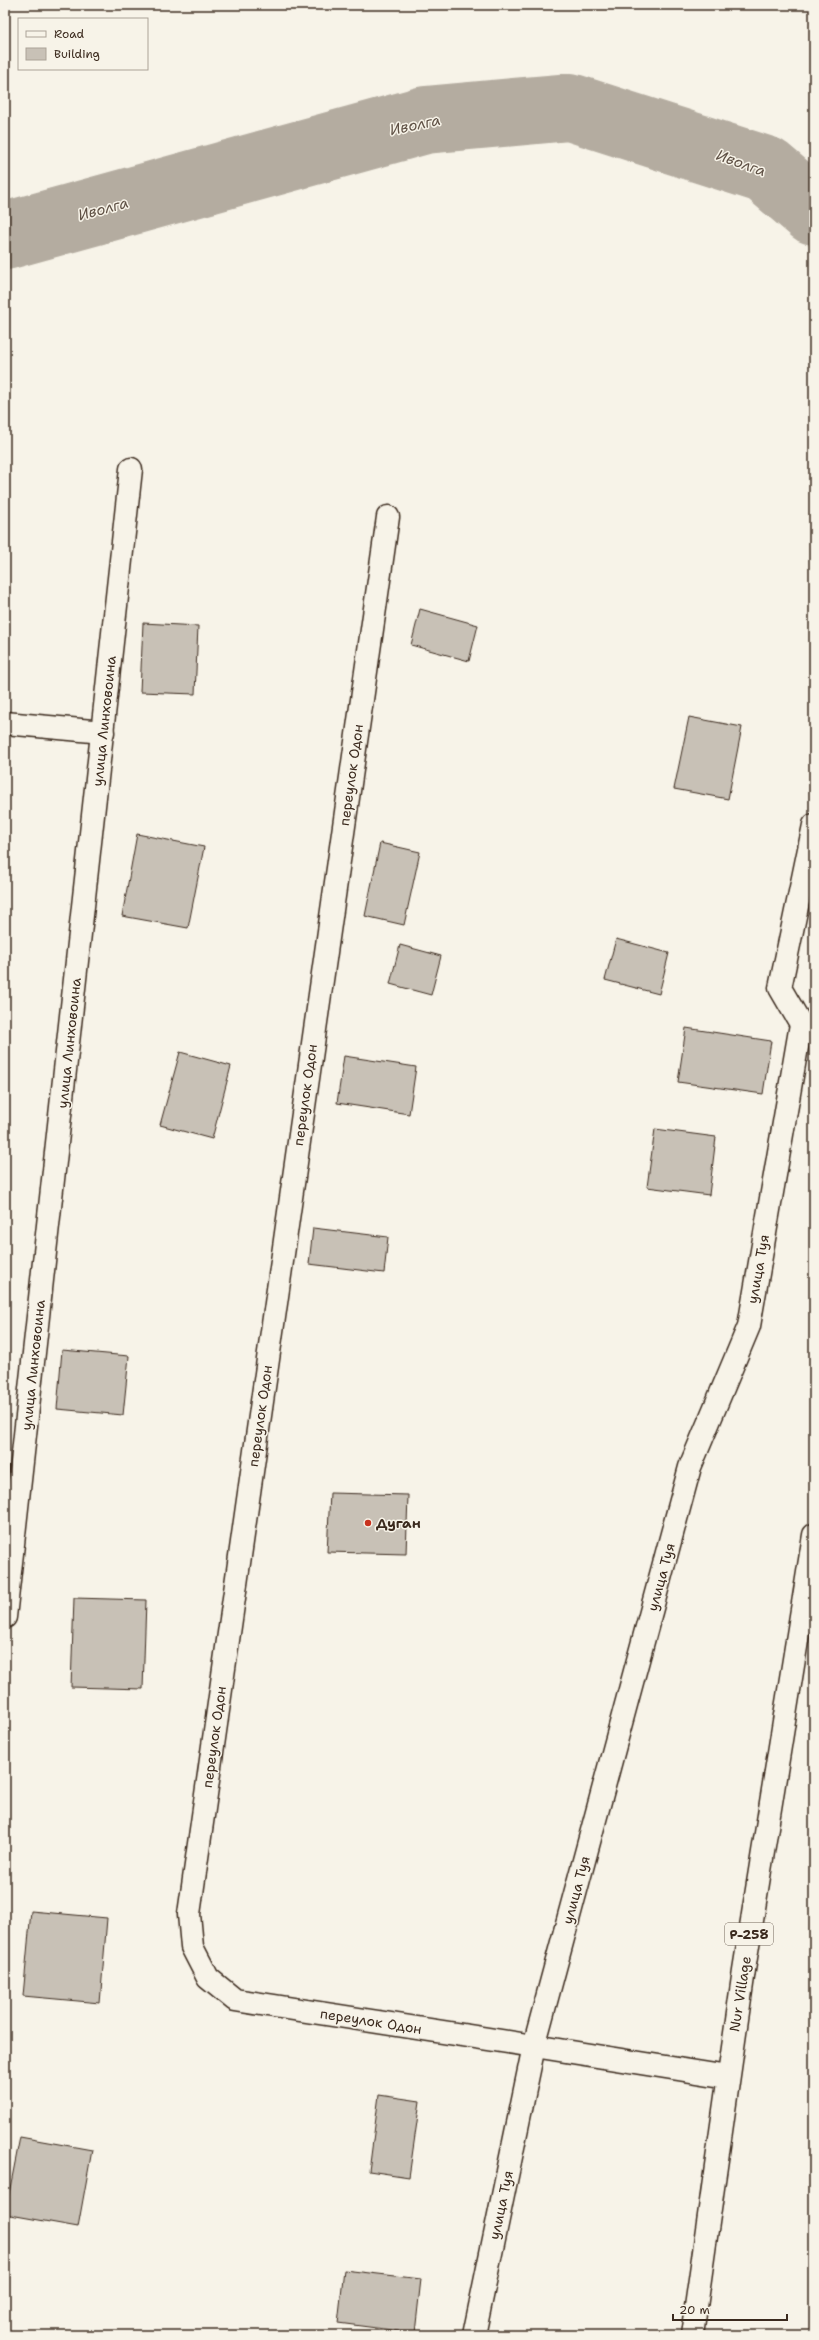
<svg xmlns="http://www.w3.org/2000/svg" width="819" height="2340" font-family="'Shantell Sans',sans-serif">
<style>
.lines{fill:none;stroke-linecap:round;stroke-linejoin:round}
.river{stroke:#b4aca0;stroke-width:68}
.building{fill:#c8c1b6;stroke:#3b2a1e}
.lane-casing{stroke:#3b2a1e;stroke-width:25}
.street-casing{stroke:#3b2a1e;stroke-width:25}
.highway-casing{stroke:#3b2a1e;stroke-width:25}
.lane{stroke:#f7f3e8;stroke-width:22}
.street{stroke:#f7f3e8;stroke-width:22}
.highway{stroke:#f7f3e8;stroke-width:22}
.poi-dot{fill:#c8321e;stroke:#f7f3e8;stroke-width:1.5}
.labels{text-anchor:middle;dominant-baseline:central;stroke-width:3;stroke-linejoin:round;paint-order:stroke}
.shield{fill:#f7f3e8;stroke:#73665b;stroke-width:1}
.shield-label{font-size:13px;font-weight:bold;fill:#3b2a1e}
.street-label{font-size:14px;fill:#3b2a1e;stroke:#f7f3e8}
.poi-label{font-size:14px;font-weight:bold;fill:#3b2a1e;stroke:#f7f3e8;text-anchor:start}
.water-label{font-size:15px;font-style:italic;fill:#5f5145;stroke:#f7f3e8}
</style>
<rect width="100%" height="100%" fill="#f7f3e8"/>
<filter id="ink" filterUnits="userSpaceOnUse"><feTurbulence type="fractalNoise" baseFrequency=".025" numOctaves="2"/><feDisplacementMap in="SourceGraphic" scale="8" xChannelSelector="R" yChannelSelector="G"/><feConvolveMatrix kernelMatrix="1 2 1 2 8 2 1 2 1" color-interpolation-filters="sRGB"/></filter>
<g filter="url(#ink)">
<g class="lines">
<polyline class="river" points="5,236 425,120 570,107 766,170 814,211"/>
</g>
<g class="building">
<polygon points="420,609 478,625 469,661 411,645"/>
<polygon points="143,623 198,626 195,694 140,692"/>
<polygon points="689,717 742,727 728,799 674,789"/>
<polygon points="137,834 204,847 188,928 122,916"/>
<polygon points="380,843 420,852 404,925 365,916"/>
<polygon points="616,939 669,953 659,994 605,980"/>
<polygon points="400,945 441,956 431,995 390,984"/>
<polygon points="686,1028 771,1041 763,1094 678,1082"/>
<polygon points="180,1052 231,1066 212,1139 160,1125"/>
<polygon points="344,1056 416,1067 409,1114 337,1103"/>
<polygon points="655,1129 716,1137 709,1195 647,1187"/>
<polygon points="313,1228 388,1237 384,1273 309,1264"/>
<polygon points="62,1350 129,1356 123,1415 57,1409"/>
<polygon points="330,1493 408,1495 406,1554 327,1552"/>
<polygon points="74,1598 146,1600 143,1689 71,1687"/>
<polygon points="31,1911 107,1918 100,2003 23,1996"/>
<polygon points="379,2095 420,2101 409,2177 369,2171"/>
<polygon points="20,2137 92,2150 78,2227 5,2214"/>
<polygon points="344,2270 421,2279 415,2333 338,2323"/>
</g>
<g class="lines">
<defs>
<g id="lane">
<polyline points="5,723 103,732"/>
<polyline points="534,2046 728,2077"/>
</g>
<g id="street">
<polyline points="388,517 189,1914 192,1947 208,1978 235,2000 534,2046"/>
<polyline points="5,1617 131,469"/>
<polyline points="474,2335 534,2046 690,1467 749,1326 801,1024 780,988 814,825"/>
</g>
<polyline id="highway" points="692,2335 744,1970 814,1535"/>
</defs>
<use href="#lane" class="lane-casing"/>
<use href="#street" class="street-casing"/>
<use href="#highway" class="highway-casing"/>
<use href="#lane" class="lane"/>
<use href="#street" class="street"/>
<use href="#highway" class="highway"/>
</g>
</g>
<circle class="poi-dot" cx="368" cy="1523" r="4"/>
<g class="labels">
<rect class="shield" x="725" y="1923" width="48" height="22" rx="3"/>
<g class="shield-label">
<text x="749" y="1934">Р-258</text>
</g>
<g class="street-label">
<text transform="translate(104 721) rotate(-84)">улица Линховоина</text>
<text transform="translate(351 775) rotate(-82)">переулок Одон</text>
<text transform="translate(69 1043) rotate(-84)">улица Линховоина</text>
<text transform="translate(305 1095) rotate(-82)">переулок Одон</text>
<text transform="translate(758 1269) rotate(-80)">улица Туя</text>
<text transform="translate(33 1365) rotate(-84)">улица Линховоина</text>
<text transform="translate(260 1416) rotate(-82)">переулок Одон</text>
<text transform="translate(661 1577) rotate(-75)">улица Туя</text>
<text transform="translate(214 1737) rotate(-82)">переулок Одон</text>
<text transform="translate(576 1890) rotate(-75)">улица Туя</text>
<text transform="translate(740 1994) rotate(-81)">Nur Village</text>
<text transform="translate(371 2021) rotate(9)">переулок Одон</text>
<text transform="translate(501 2205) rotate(-78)">улица Туя</text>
</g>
<g class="poi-label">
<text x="376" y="1523">Дуган</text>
</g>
<g class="water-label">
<text transform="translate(415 125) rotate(-12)">Иволга</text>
<text transform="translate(741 163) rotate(20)">Иволга</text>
<text transform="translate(103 209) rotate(-15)">Иволга</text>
</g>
</g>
<rect width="819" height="2340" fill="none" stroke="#f7f3e8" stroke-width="20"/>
<rect x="10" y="10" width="799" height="2320" fill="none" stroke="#3b2a1e" stroke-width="1.5" filter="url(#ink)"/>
<rect x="18" y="18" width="130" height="52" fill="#f7f3e8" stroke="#aca397"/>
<rect x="26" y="31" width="20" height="6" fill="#f7f3e8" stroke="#aca397"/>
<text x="54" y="38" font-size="12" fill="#3b2a1e">Road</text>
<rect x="26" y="48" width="20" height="12" fill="#c8c1b6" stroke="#aca397"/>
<text x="54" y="58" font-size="12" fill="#3b2a1e">Building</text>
<path d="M673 2314v6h114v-6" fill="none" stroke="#3b2a1e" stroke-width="2"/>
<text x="679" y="2314" font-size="12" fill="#3b2a1e" stroke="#f7f3e8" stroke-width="3" paint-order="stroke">20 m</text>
</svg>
